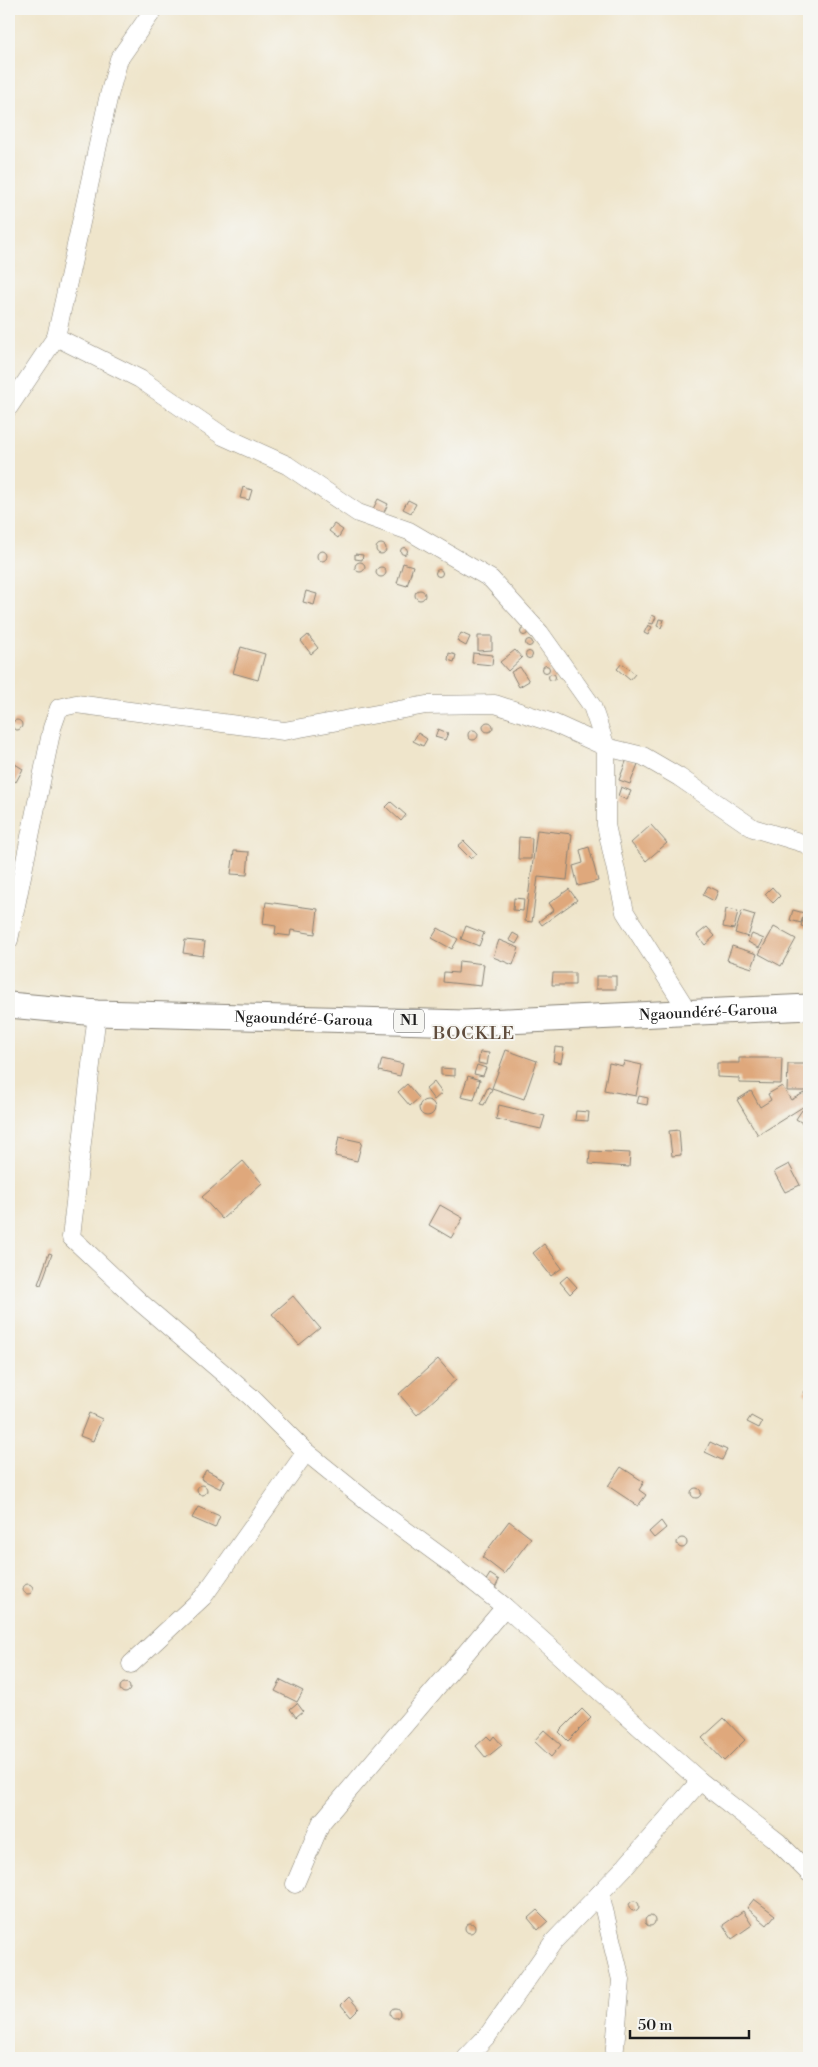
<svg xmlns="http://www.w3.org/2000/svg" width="818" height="2067" font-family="'Libre Bodoni',serif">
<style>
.building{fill:#dfa87b}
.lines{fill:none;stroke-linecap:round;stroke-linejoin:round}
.minor-casing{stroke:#868074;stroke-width:19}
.highway-casing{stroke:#868074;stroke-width:27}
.minor{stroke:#fff;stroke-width:18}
.highway{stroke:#fff;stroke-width:25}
.labels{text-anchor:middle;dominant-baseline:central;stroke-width:4;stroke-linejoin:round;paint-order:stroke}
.shield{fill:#f6f6f2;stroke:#5d5d5c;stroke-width:1}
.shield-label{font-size:14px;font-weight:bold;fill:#1c1c1c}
.street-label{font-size:15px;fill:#1c1c1c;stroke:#f6f6f2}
.quarter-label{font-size:18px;letter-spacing:1px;fill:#604d3d;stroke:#f6f6f2}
</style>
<rect width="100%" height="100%" fill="#f6f6f2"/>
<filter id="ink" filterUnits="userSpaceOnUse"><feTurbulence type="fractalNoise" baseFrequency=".02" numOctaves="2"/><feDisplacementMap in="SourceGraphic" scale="10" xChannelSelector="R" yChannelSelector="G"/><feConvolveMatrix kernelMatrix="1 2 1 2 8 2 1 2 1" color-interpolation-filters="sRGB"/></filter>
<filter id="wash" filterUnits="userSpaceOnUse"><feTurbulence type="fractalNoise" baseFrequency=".0096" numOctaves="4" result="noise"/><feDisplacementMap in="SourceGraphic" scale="20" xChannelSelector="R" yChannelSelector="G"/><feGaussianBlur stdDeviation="1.12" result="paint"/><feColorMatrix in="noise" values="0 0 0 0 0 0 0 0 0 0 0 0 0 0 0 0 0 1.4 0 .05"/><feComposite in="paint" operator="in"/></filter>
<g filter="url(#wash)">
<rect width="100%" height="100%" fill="#efe5cb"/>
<g id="blocks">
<g class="building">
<polygon points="243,487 252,490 249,500 240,498"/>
<polygon points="378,499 388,504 382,516 372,511"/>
<polygon points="408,500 416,504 411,513 403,509"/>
<polygon points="334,524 343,530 338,538 329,531"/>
<circle cx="381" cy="549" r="5"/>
<circle cx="404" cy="551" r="3.5"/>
<circle cx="322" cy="556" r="5"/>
<polygon points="355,554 363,555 362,560 355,559"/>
<circle cx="360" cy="567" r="5"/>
<polygon points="403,563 413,566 407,586 397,583"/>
<circle cx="381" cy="572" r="5"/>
<circle cx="439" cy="573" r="3.5"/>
<circle cx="420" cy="595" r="5"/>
<polygon points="306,591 317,594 314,605 303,602"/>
<polygon points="652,615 656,617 653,624 649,623"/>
<polygon points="659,619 664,620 661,628 657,626"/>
<polygon points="648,625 652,627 648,635 644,633"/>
<circle cx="524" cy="632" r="3.5"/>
<polygon points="461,633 470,637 466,646 457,641"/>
<polygon points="308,635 318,648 311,654 301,641"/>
<polygon points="478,636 492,636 492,650 478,651"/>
<circle cx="529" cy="643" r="3.5"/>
<polygon points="241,647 265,654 258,680 233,673"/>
<polygon points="515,650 522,658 508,671 500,662"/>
<circle cx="529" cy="655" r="3.5"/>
<polygon points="449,653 456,655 454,662 448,660"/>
<polygon points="473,653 493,655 492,665 472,663"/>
<polygon points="622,663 635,674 630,680 617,669"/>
<circle cx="546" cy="669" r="3.5"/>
<polygon points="520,667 529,681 519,687 511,672"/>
<circle cx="552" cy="677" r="3.5"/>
<circle cx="17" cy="725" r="5"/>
<circle cx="488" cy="727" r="5"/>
<polygon points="438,729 448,733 445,740 435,737"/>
<circle cx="473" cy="735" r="5"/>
<polygon points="418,733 427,739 423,746 413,741"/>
<polygon points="627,759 638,764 630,784 619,780"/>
<polygon points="15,764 23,769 16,782 9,777"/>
<polygon points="621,787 631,791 627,800 618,796"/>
<polygon points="391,802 406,815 401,821 386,807"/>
<polygon points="651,825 667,843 646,861 631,843"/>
<polygon points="537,830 572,834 567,880 538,877 532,922 525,921"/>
<polygon points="519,837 532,838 531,859 518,859"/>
<polygon points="464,841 477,854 471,859 458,846"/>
<polygon points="589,847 598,881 578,886 573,866 583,863 580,850"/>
<polygon points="234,851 249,852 247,875 231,874"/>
<polygon points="708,886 718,891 714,901 703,895"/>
<polygon points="772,887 780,896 773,903 765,894"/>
<polygon points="569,889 577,900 542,925 539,921 554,910 549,903"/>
<polygon points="514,898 524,899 523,911 513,910"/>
<polygon points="266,902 318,909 315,934 291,930 290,936 275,934 276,926 263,924"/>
<polygon points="726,909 738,911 734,929 723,927"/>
<polygon points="793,910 804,913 801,923 790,920"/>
<polygon points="742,911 755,915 748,937 735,933"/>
<polygon points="805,914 809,916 809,928 801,926"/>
<polygon points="466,926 484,933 479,946 461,939"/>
<polygon points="707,927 715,936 705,945 697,935"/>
<polygon points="774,927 796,939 781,966 759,954"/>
<polygon points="438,928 458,939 452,949 432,938"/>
<polygon points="513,933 520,937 516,944 509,940"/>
<polygon points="752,934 764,939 759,948 748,942"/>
<polygon points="185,940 205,942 203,956 183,953"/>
<polygon points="499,940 519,948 513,965 493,957"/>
<polygon points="732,946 757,954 752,968 727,960"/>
<polygon points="459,961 484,964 481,986 443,982 444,972 458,973"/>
<polygon points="553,973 575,973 575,985 552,985"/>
<rect x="596" y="976" width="20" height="13"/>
<polygon points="555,1047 564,1048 561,1063 553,1061"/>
<polygon points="506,1050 537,1061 524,1099 492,1088"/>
<polygon points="480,1052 489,1053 487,1065 478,1063"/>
<polygon points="739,1058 782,1058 781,1084 739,1083 739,1078 717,1077 717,1063 739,1063"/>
<polygon points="382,1059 403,1064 400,1076 379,1071"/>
<polygon points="624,1061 642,1065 636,1096 604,1090 609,1063 623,1066"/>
<polygon points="788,1064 809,1064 809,1091 787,1091"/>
<polygon points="477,1065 486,1068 483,1076 474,1074"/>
<polygon points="441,1068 455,1069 455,1076 441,1075"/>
<polygon points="468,1076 480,1080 474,1100 461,1097"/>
<polygon points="434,1082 442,1093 434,1100 426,1089"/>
<polygon points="407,1084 419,1098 410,1106 398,1092"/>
<polygon points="782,1086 791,1100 804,1093 809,1103 758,1135 737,1100 751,1091 760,1107 771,1100 768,1094"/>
<polygon points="488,1087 492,1089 484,1105 480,1104"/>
<polygon points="639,1096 648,1098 647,1105 637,1103"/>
<circle cx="427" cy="1108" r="8"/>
<polygon points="499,1105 545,1116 541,1129 496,1119"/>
<polygon points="809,1106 809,1127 796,1119 802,1110 806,1112"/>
<polygon points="576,1111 589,1112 588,1121 575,1120"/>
<polygon points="679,1130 681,1155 672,1156 669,1131"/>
<polygon points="339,1137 362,1142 357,1161 335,1156"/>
<polygon points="590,1151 630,1153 629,1167 589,1164"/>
<polygon points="243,1161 262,1183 222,1219 202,1197"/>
<polygon points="789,1164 800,1185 785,1192 774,1172"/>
<polygon points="440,1205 463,1218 451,1238 429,1225"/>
<polygon points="544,1244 562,1268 551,1276 533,1253"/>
<polygon points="49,1253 52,1254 41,1285 38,1284"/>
<polygon points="567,1276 577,1287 570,1294 560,1282"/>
<polygon points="293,1296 320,1328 299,1345 272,1314"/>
<polygon points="438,1359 456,1380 417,1415 399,1394"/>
<polygon points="809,1387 809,1398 804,1392"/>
<polygon points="89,1413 102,1419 93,1441 80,1436"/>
<polygon points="751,1416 762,1422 759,1428 747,1422"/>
<polygon points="710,1442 727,1450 722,1460 705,1452"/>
<polygon points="621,1467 644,1482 639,1490 646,1495 638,1506 608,1486"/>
<polygon points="206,1470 225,1480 221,1489 201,1479"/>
<circle cx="202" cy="1490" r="5"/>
<circle cx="696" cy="1493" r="5"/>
<polygon points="198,1507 220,1516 215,1528 192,1518"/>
<polygon points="509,1521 531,1538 504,1574 482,1557"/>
<polygon points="661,1521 666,1528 654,1538 649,1532"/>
<circle cx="682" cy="1543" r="5"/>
<polygon points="490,1574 499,1580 495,1588 485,1582"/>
<circle cx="28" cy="1589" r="5"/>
<polygon points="281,1680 303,1691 297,1702 275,1691"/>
<circle cx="125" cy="1688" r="5"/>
<polygon points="297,1703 303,1711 296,1717 290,1709"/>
<polygon points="582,1709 591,1718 568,1741 559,1732"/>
<polygon points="724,1718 745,1740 724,1761 702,1738"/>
<polygon points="544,1730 561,1745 551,1757 534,1741"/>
<polygon points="487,1736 491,1740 494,1736 502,1745 486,1758 476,1746"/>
<polygon points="754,1899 775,1915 767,1925 747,1908"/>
<circle cx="634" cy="1906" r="5"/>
<polygon points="537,1910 548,1921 538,1930 528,1918"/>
<polygon points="743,1911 752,1925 732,1939 723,1925"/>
<circle cx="650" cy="1921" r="5"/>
<circle cx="470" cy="1928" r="5"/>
<polygon points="349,1997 359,2009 351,2017 341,2005"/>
<circle cx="395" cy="2013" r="5"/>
</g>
</g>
</g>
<g filter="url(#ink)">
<use href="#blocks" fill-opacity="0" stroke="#868074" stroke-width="1"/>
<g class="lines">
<defs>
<g id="minor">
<polyline points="56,337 140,379 223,436 287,465 358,513 409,531 491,579 540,633 592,706 606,747 606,825 625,912 689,1013"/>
<polyline points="9,407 56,337 108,99 119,59 154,9"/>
<polyline points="9,940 52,728 59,708 76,704 284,731 426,705 495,704 553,723 606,747 643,756 679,777 753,828 806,844 809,846"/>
<polyline points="97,1013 71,1237 140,1302 251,1397 306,1452 375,1508 454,1566 505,1607 700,1781 778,1842 809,1873"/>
<polyline points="131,1664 203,1597 306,1452"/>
<polyline points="295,1884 321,1823 505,1607"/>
<polyline points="600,1893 621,1980 614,2058"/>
<polyline points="466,2058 488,2035 554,1941 626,1866 700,1781"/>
</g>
<g id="highway">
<path id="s1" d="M 9,1005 L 97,1013 L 465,1023 L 809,1007"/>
</g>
</defs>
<use href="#minor" class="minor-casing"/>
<use href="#highway" class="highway-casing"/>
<use href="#minor" class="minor"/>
<use href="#highway" class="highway"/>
</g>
</g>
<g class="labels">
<rect class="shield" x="394" y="1009.5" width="30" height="23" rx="4"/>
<g class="shield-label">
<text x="409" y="1021">N1</text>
</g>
<g class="street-label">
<text stroke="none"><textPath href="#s1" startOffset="700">Ngaoundéré-Garoua</textPath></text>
<text stroke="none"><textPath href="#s1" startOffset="295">Ngaoundéré-Garoua</textPath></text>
</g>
<g class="quarter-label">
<text x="474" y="1033">BOCKLE</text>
</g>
</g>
<rect width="818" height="2067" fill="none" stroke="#f6f6f2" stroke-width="30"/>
<path d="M630 2030v8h119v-8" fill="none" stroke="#1c1c1c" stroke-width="2.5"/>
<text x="638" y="2030" font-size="15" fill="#1c1c1c" stroke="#f6f6f2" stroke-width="4" paint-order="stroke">50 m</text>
</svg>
